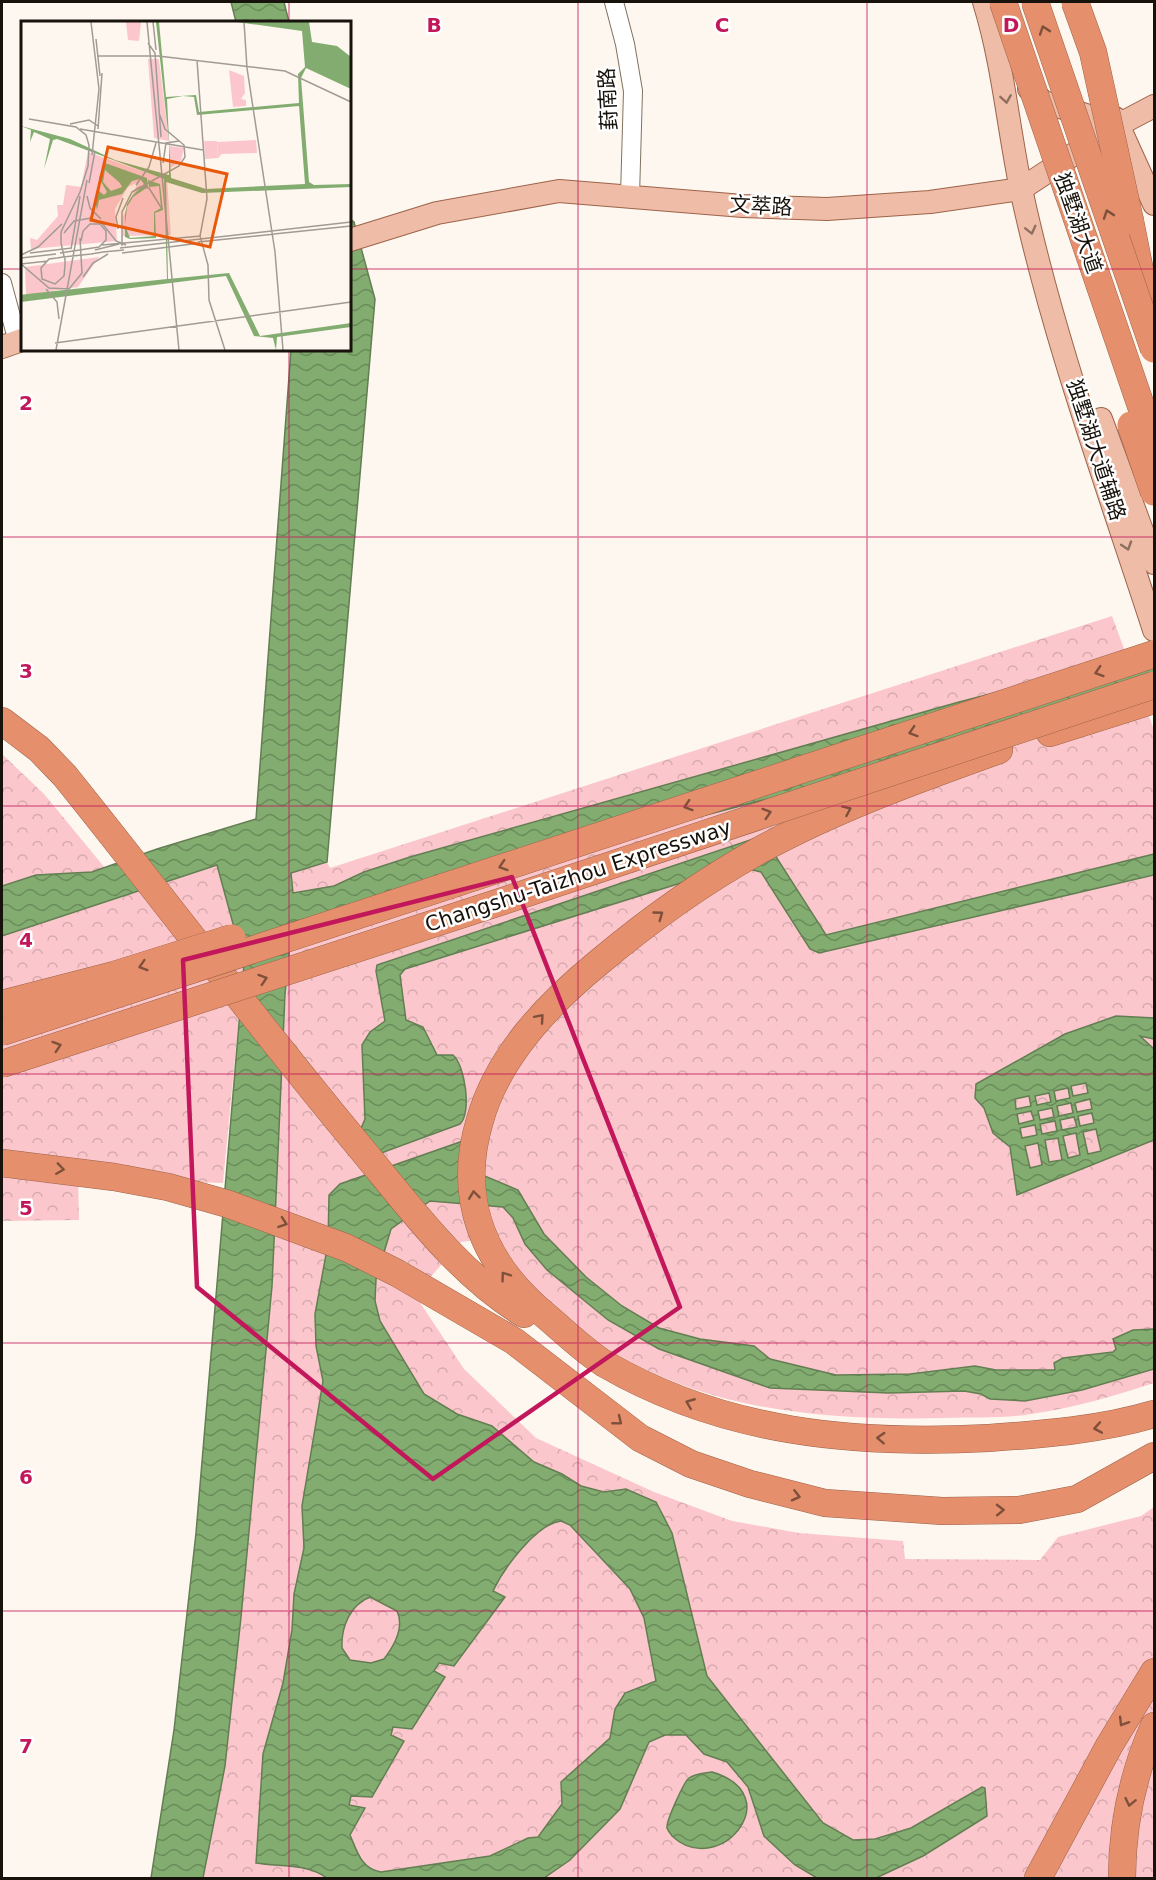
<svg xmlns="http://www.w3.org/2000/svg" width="1156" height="1880" font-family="'DejaVu Sans','Noto Sans SC',sans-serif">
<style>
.park{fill:url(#park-crowns)}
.water{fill:url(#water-waves);stroke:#637e52;stroke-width:1.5;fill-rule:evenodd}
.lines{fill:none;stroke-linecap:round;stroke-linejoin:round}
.minor-casing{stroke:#7f7261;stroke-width:20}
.major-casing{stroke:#9d634a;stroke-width:24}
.highway-casing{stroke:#9d634a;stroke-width:28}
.minor{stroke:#fff;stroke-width:18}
.major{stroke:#efbca7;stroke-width:22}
.highway{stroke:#e58f6c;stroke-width:27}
.highway-bridge-casing{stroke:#9d634a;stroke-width:28;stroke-linecap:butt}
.highway-bridge{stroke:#e58f6c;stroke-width:27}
.oneway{stroke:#7e503c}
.oneway2{stroke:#8e7061}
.marked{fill:none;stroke:#c2185b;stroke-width:4.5;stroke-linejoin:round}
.grid{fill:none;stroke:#c2185b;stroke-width:1.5;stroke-opacity:0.55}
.labels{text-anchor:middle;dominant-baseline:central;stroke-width:5;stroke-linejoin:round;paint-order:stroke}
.street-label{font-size:21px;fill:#17120b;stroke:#fff}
.inset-road{fill:none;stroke:#a19b94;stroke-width:1.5}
.view{fill:#e8590c;fill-opacity:0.15;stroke:#e8590c;stroke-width:3}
.inset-edge{fill:none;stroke:#17120b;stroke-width:3}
.grid-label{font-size:20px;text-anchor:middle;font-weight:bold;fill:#c2185b;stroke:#fff;stroke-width:5;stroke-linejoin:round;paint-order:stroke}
</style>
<defs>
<pattern id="park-crowns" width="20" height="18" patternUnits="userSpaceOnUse" patternTransform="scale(1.5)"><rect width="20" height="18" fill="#fbc7cc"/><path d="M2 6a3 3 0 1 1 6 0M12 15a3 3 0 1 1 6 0" fill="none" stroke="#d6aaae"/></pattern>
<pattern id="water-waves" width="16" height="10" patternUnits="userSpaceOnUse" patternTransform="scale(1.5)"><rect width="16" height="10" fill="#83ad70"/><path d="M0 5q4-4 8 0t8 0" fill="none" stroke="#6a8b5a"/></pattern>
</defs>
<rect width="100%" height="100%" fill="#fdf7ef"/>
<g class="park">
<path d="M 1112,616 L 1154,730 L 1154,1383 C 1114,1396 1073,1408 1031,1414 C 1003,1419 973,1417 945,1418 C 811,1421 682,1409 573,1325 C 559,1315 532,1299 522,1286 C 512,1273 506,1252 499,1237 L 461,1242 L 415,1295 L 464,1369 L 536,1438 L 654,1492 L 732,1521 L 799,1533 L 903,1541 L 905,1559 L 1040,1560 L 1058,1537 L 1141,1516 L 1154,1507 L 1154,1878 L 203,1878 L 225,1766 L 292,922 L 290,873 L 327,862 L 330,868 Z"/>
<polygon points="2,754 44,794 105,868 92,872 36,875 2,886"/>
<polygon points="217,865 244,964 223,1183 78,1178 79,1220 2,1221 2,936"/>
</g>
<g class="water">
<polygon points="231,2 284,2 289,22 236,22"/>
<polygon points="350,219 354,222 375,299 327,862 291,873 293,893 334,886 364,872 410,857 959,702 1154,652 1154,699 292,922 285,995 272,1286 241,1617 225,1766 203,1878 151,1878 174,1730 196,1533 244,964 217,865 2,936 2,886 36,875 92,872 157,849 256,819 291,350 350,350"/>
<path d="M 759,837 L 766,841 L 826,935 L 1154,854 L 1154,875 L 819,953 L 810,949 L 761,872 L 741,867 L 729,868 L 405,969 L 400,975 L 406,1020 L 423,1027 L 437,1055 L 453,1055 C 465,1065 472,1113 460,1124 L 365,1159 L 353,1147 L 365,1119 L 362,1045 L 370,1032 L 385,1021 L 376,971 L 377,965 Z"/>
<path d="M 1116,1016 L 1154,1018 L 1154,1039 L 1140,1036 L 1154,1049 L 1154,1140 L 1017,1195 L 1010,1147 L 993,1133 L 984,1108 L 975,1098 L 976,1084 L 1065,1034 ZM 1086,1083 L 1088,1093 L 1073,1096 L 1071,1086 ZM 1068,1088 L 1070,1098 L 1056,1101 L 1054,1091 ZM 1049,1093 L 1051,1102 L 1037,1105 L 1035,1096 ZM 1029,1096 L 1031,1106 L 1016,1109 L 1015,1099 ZM 1090,1099 L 1092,1109 L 1077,1112 L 1075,1103 ZM 1071,1103 L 1073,1113 L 1059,1116 L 1057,1106 ZM 1052,1108 L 1054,1117 L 1040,1120 L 1038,1111 ZM 1031,1111 L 1034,1120 L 1019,1124 L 1017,1114 ZM 1092,1113 L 1094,1123 L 1080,1126 L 1078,1116 ZM 1074,1117 L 1077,1127 L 1062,1130 L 1060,1120 ZM 1055,1121 L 1057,1131 L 1042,1134 L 1040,1124 ZM 1035,1125 L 1037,1135 L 1022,1138 L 1020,1128 ZM 1096,1129 L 1101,1151 L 1088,1154 L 1083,1132 ZM 1076,1133 L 1080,1155 L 1068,1158 L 1063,1136 ZM 1058,1138 L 1062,1160 L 1049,1162 L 1045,1140 ZM 1038,1143 L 1042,1165 L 1030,1168 L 1025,1146 Z"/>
<path d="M 463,1141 L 482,1175 L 518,1190 L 544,1234 L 586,1277 L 622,1306 L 659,1328 L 700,1339 L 754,1346 L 770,1359 L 836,1375 L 910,1374 L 975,1366 L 996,1370 L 1055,1370 L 1054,1363 L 1063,1358 L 1113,1352 L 1116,1349 L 1113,1339 L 1133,1330 L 1154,1329 L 1154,1369 L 1082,1390 L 1025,1401 L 990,1399 L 981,1394 L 964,1391 L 889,1393 L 770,1388 L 659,1349 L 608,1320 L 547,1270 L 525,1244 L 513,1218 L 503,1207 L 430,1201 L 391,1229 L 376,1279 L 375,1301 L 380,1321 L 424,1394 L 457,1414 L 492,1426 L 534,1462 L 562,1474 L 581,1486 L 604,1492 L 626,1489 L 656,1502 L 672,1533 L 707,1676 L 823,1823 L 853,1840 L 875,1839 L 911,1828 L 982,1787 L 985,1788 L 987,1816 L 923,1856 L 876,1878 L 817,1878 L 795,1865 L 764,1836 L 748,1787 L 727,1762 L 704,1754 L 686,1735 L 665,1735 L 649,1742 L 620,1809 L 570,1860 L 544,1878 L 327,1878 C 306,1863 281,1867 256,1863 L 263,1754 L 283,1683 L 292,1630 L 294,1594 L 304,1548 L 302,1506 L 323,1381 L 316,1346 L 315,1314 L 328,1244 L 329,1195 L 340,1184 ZM 561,1521 L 570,1525 L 630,1589 L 644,1618 L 656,1681 L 625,1693 L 615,1709 L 610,1738 L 561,1782 L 562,1804 L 538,1837 L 528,1838 L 490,1856 L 381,1872 C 361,1869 357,1851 350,1835 L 365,1808 L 349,1805 L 351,1796 L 372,1797 L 404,1741 L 391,1735 L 393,1727 L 412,1729 L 445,1677 L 434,1671 L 439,1663 L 454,1666 L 505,1597 L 493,1591 C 504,1568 536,1524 561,1521 ZM 370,1597 L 397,1611 C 405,1628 394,1646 384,1659 L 371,1663 L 350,1660 L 342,1648 C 341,1627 350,1605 370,1597 Z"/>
<path d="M 712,1772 C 790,1795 719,1880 672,1836 C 671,1834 668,1831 667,1828 C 666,1821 684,1782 689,1778 C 696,1773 704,1773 712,1772 Z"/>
</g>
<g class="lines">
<defs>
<g id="minor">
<polyline points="614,2 625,44 633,91 630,196"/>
<polyline points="2,283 18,342"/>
</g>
<g id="major">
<path d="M 984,2 C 1003,63 1008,127 1021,189 C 1053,339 1107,485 1154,630"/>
<polyline points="1029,89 1044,102 1118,125"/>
<polyline points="1115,118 1154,204"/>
<polyline points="350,240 437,213 559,191 743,206 827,209 930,202 1021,189 1118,125 1154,106"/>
<polyline points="2,347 22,340"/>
<polyline points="1101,419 1154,563"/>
</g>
<g id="highway">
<polyline points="1130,221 1145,296"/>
<path d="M 2,721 L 39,749 L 65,776 C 164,899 258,1025 359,1146 C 409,1206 457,1273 524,1314"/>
<polyline points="1050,733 1154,700"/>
<path d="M 999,750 C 918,779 835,809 760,850 C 702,882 648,921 598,963 C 548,1004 498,1056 480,1120 C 456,1199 484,1265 546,1316 C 565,1332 584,1351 605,1364 C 724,1433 854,1445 989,1438 C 1045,1434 1100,1430 1154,1414"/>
<polyline points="2,1163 114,1177 168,1187 228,1204 347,1248 397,1273 514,1341 640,1438 691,1464 750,1484 825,1503 942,1511 1019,1510 1077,1499 1154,1456"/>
<polyline points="1038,1878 1109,1746 1154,1672"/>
<path d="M 1122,1878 C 1122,1826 1133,1774 1154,1726"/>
</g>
</defs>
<use href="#minor" class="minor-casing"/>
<use href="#major" class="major-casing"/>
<use href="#highway" class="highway-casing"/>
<use href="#minor" class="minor"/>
<use href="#major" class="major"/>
<use href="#highway" class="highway"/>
<defs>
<g id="highway-bridge">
<polyline points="1003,2 1154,444"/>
<polyline points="1035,2 1154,349"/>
<polyline points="1075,2 1093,52 1130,221"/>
<polyline points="1131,425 1154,492"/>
<polyline points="2,1004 114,975 232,938"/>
<polyline points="2,1032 1154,654"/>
<polyline points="2,1064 503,901 1154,685"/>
</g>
</defs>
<use href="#highway-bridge" class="highway-bridge-casing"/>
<use href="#highway-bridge" class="highway-bridge"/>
</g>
<defs><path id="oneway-chevron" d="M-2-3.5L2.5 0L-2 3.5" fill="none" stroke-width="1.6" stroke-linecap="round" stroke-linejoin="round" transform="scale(1.5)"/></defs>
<g class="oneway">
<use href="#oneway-chevron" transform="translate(1044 30) rotate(-109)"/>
<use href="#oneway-chevron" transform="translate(1108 214) rotate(-109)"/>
<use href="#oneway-chevron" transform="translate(1099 672) rotate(162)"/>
<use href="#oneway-chevron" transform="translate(913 732) rotate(162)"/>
<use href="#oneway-chevron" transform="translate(688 806) rotate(162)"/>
<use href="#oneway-chevron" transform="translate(847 810) rotate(-24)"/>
<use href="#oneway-chevron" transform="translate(767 813) rotate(-18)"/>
<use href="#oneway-chevron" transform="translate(503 866) rotate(162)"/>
<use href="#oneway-chevron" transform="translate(659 915) rotate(-36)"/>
<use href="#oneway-chevron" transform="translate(143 966) rotate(163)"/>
<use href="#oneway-chevron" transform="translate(263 979) rotate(-18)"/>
<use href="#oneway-chevron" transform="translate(540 1018) rotate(-49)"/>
<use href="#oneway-chevron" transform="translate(57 1046) rotate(-18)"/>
<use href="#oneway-chevron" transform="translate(60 1169) rotate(8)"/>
<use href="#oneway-chevron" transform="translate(474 1195) rotate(-97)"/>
<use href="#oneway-chevron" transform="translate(283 1223) rotate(19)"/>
<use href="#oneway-chevron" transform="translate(505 1276) rotate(-126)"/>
<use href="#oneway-chevron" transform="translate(690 1403) rotate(-158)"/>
<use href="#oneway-chevron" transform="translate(618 1421) rotate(39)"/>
<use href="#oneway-chevron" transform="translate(1098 1428) rotate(170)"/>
<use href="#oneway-chevron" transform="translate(881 1438) rotate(-177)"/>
<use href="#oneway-chevron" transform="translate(796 1496) rotate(14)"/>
<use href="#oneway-chevron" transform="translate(1000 1510) rotate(-1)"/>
<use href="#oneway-chevron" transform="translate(1123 1722) rotate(121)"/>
<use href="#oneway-chevron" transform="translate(1130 1802) rotate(102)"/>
</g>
<g class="oneway2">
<use href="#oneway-chevron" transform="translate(1006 99) rotate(81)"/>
<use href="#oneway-chevron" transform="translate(1031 230) rotate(76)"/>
<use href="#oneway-chevron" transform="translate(1127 546) rotate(72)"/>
</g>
<path class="marked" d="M 512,877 L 680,1307 L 433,1479 L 197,1287 L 183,960 Z"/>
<path class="grid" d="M 289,2 L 289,22M 578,2 L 578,1878M 867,2 L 867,1878M 2,269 L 22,269M 350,269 L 1154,269M 289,350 L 289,1878M 2,537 L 1154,537M 2,806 L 1154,806M 2,1074 L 1154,1074M 2,1343 L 1154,1343M 2,1611 L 1154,1611"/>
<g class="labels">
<g class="street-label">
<text transform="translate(608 99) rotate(-93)">葑南路</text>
<text transform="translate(761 206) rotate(3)">文萃路</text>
<text transform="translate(1078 223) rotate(71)">独墅湖大道</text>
<text transform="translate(1096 450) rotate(72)">独墅湖大道辅路</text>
<text transform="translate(578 876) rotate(-18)">Changshu-Taizhou Expressway</text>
</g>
</g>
<g transform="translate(21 21)">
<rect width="330" height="330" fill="#fdf7ef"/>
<path d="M 127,38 L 138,38 L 148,120 L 133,117 ZM 235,119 L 236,132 L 201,133 L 197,137 L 196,121 ZM 149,125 L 163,127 L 160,140 L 149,147 ZM 67,131 L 146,159 L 150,214 L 102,215 L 101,198 L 117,161 L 107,166 L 94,188 L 96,220 L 10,228 L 9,217 L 16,219 L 37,195 L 36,184 L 42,184 L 45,164 L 60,166 ZM 78,236 L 57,266 L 5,274 L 4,246 Z" fill="#fbc7cc"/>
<path d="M 105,1 L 120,1 L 118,20 L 107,19 ZM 208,49 L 223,55 L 224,72 L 220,78 L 225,79 L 225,85 L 212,86 ZM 183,120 L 196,120 L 197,137 L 184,138 Z" fill="#fbc7cc"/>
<path d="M 135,1 L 138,1 L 145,76 L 175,74 L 178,91 L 278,82 L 277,53 L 284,46 L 281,10 L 216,1 L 288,1 L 291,21 L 316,25 L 330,36 L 330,68 L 285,47 L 280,57 L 288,161 L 293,164 L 330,163 L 330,166 L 181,172 L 145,161 L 147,258 L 208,252 L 239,315 L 330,302 L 330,306 L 256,316 L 255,329 L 252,317 L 233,315 L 205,255 L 0,281 L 0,274 L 6,273 L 146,258 L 143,158 L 36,118 L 32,119 L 23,148 L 29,118 L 13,111 L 9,121 L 10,109 L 0,105 L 49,118 L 94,139 L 148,154 L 148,120 ZM 162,75 L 173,76 L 176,94 L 278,85 L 284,163 L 185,168 L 150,157 L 146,78 ZM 84,142 L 126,157 L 127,166 L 112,176 L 106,186 L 104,204 L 109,217 L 133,215 L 133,191 L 140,187 L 138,165 L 128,166 L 127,159 L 139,163 L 142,189 L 134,192 L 135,217 L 109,218 L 104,216 L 104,194 L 106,183 L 111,175 L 123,163 L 119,158 L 111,160 L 101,173 L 78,179 L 76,189 L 74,179 L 78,170 L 83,174 L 86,171 L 78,157 ZM 84,149 L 99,162 L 101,166 L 90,170 L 82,161 Z" fill="#83ad70" fill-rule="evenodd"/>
<path class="inset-road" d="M 70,1 L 78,68 L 71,134M 126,1 L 158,329M 132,1 L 135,29M 223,1 L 226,47 L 254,231 L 262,329M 75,18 L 79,55M 127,22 L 134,32 L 140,116M 76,35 L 137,35 L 264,50 L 330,81M 176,39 L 186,178 L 179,215 L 187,244 L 188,279 L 204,329M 8,98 L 55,106 L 65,114 L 68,124 L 67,145 L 59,171 L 40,211 L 40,222 L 43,235 L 44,238 L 44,244 L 43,255 L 34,263 L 21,258 L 20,247 L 28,238 L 36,237 L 42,236 L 70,233 L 82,231 L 103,229M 49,103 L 68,99 L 77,105M 59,108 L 182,129M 77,108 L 81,52M 142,142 L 145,122 L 158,120M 68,162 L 74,130M 115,164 L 128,146 L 135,122M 111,171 L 158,145 L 164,136 L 163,124 L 144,108 L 138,92M 66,175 L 69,187 L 80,198M 97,208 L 95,196 L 102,177M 43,212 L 53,200 L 70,197 L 81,202 L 95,220 L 105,224M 253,213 L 330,205M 177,221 L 254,213M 81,224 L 180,215M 101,225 L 101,191 L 111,171 L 119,166 L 128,167 L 141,188M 99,227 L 330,201M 50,228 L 59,175M 74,229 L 98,223M 9,232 L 51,227M 39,232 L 78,226 L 85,219 L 85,210 L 79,203 L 69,203 L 62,210 L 60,220M 101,232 L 179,222M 0,234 L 17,226 L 41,203M 0,237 L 35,233M 0,243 L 27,240M 0,243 L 28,267 L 48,268 L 61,252 L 59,217M 62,256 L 72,242 L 87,233M 25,268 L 36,281 L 38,298M 34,322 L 330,281M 35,329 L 66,159"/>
<path class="view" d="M 87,126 L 206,153 L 189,226 L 70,199 Z"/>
<rect width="330" height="330" class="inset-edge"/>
</g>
<g class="grid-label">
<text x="434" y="32">B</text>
<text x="722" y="32">C</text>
<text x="1011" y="32">D</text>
<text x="26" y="410">2</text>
<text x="26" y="678">3</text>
<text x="26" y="947">4</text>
<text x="26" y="1215">5</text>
<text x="26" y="1484">6</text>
<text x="26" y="1753">7</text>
</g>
<rect width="1156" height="1880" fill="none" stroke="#17120b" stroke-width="6"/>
</svg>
